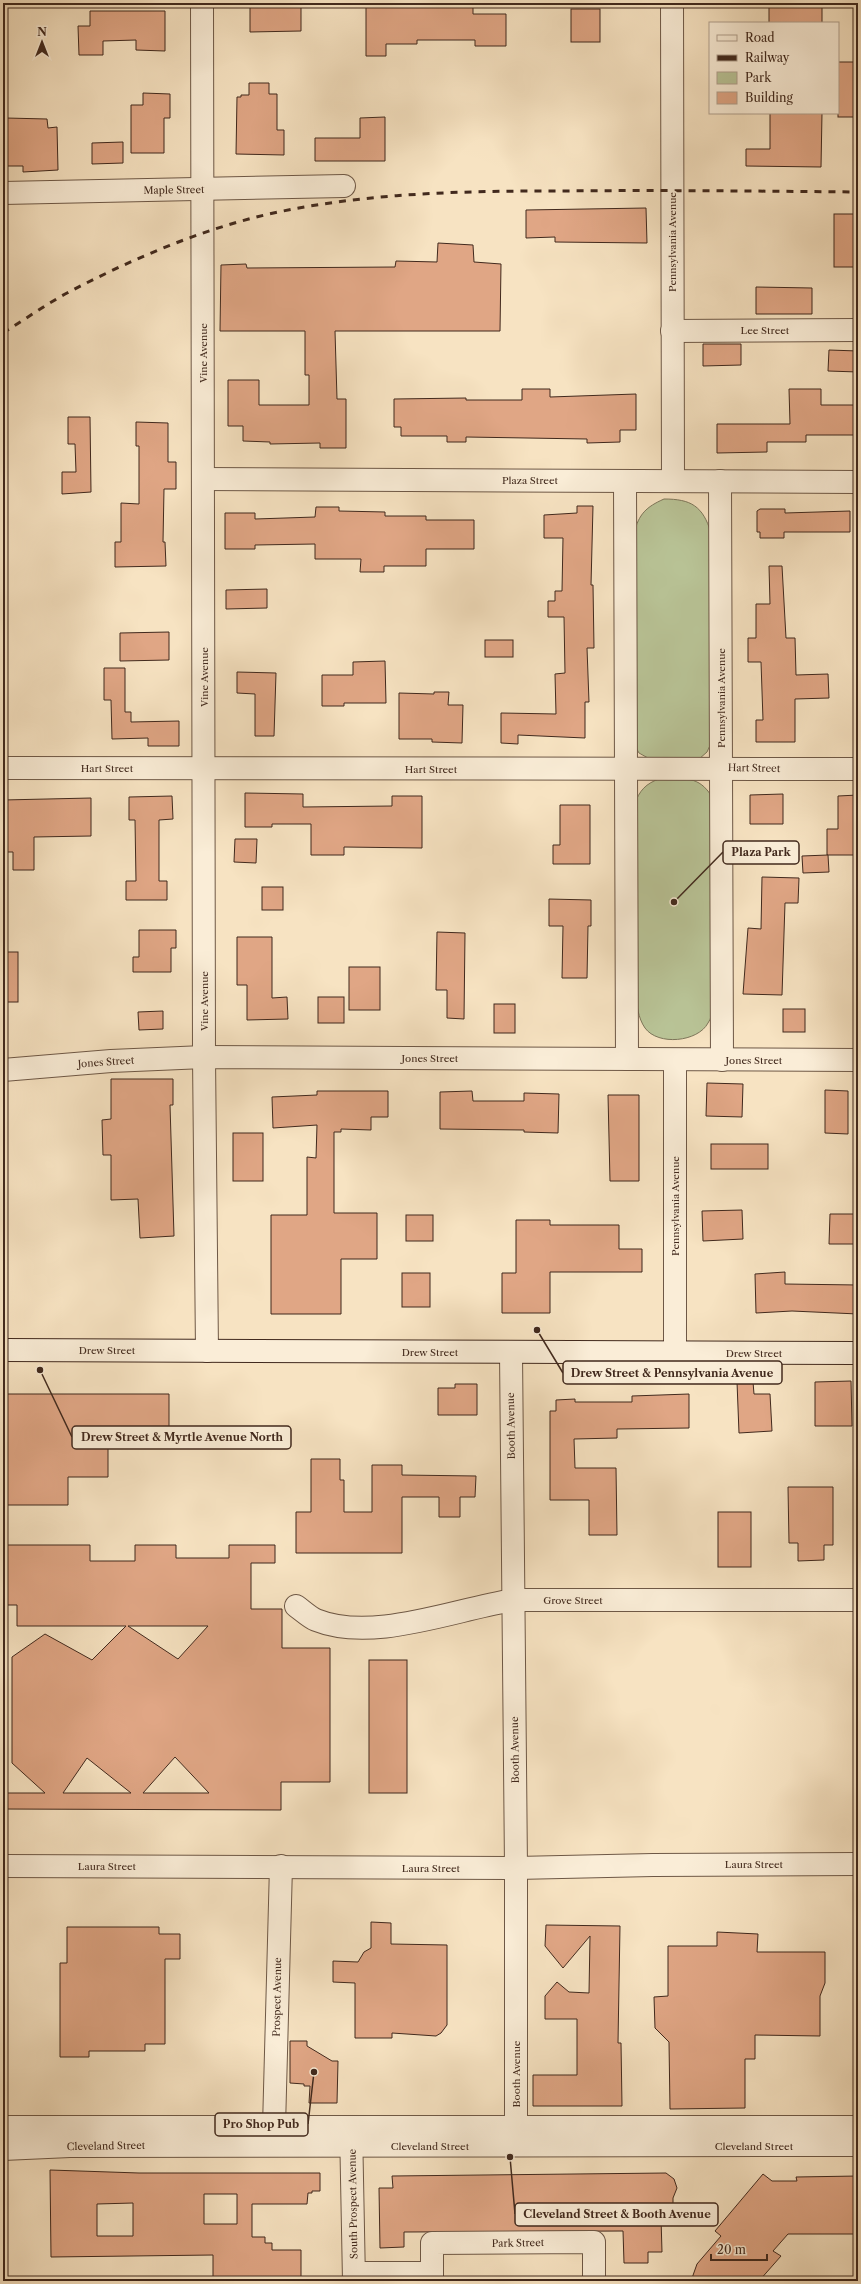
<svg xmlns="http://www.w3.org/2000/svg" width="861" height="2284" font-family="'Libre Caslon Text',serif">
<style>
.green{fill:#b9c497;stroke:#7d765a}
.building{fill:#e0a685;stroke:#41291d;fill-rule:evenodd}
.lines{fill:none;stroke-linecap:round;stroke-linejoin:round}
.minor-casing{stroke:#6e5846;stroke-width:24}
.tertiary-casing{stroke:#6e5846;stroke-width:24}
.secondary-casing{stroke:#41291d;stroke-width:24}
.minor{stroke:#faedd7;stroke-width:22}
.tertiary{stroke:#faedd7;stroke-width:22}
.secondary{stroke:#faedd7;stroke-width:22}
.rail{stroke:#41291d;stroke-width:3;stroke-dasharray:7 7;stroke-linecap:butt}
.labels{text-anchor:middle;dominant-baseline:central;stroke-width:3.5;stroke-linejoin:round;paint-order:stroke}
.street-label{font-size:10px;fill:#41291d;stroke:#faedd7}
.leader{fill:none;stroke:#41291d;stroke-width:1.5}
.callout-dot{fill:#41291d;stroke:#faedd7;stroke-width:1.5}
.callout{fill:#faedd7;stroke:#41291d;stroke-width:1.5}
.callout-label{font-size:11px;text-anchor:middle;font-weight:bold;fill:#41291d}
</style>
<rect width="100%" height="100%" fill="#f7e3c2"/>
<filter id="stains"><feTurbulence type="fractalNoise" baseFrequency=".005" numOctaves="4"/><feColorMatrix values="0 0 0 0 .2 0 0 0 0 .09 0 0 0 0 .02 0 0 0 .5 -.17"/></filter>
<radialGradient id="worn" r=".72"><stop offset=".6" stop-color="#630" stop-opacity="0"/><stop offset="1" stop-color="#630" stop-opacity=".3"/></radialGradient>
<g class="green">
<path d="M 664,499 C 691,499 703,506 711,533 L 712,741 L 707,752 L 699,759 L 648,758 L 639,753 L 634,744 L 634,533 C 639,514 646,507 664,499 Z"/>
<path d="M 661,778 C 684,779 699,775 712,797 L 713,1009 C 712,1013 711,1019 708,1023 C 698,1042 658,1046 645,1028 C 638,1018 637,1005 635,993 L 634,805 C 640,790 645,784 661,778 Z"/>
</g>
<g class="building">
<rect x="769" y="4" width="53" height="19"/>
<polygon points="250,6 301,6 301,31 250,32"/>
<polygon points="366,6 473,6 473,14 506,14 506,46 475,46 475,40 417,40 417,44 386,44 386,56 366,56"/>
<rect x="571" y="9" width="29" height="33"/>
<polygon points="90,11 165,11 165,51 136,50 136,40 103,41 103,55 79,55 78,26 90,26"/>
<rect x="838" y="62" width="20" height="55"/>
<polygon points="249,83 269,83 269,94 277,94 277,130 284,130 284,155 236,154 237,97 241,97 241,95 249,95"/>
<polygon points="143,93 170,94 170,118 164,118 164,153 131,153 131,105 143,105"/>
<polygon points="770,113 822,113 821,167 746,166 746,149 770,149"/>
<polygon points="385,117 385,161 315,161 315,138 360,138 360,118"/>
<polygon points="6,118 47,119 48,128 57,127 58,170 23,172 23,166 3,166 3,128 6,128"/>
<polygon points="123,142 123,163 92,164 92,143"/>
<polygon points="646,208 647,243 555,242 555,237 526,238 526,210"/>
<rect x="834" y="214" width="24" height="53"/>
<polygon points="438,243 473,245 474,262 501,264 500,331 335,331 337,399 346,399 346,448 320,448 320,443 270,444 270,442 243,441 243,426 228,426 228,380 259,380 259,405 309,405 309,375 305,375 305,331 220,331 221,265 246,264 247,268 395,267 396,261 437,262"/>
<polygon points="756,287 812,288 812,314 756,314"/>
<polygon points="703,344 741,344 741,365 703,366"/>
<polygon points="829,350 858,351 858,372 828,371"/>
<polygon points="522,389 550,389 550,397 636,394 636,430 620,430 620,442 587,443 587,439 466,437 466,442 447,442 447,436 401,436 401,427 394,427 394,399 466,398 466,400 522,400"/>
<polygon points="789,389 821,389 821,405 858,405 858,435 806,435 806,442 767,442 767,452 717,453 717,424 790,424"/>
<polygon points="68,417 90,417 91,492 62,494 62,472 76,472 75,444 68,444"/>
<polygon points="136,422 168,423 168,462 176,462 176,489 164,489 163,542 165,542 166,566 115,567 115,542 121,542 121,503 139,504 139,446 136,446"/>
<polygon points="577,506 593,506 591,585 593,585 594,648 587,648 589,702 585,702 585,738 518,735 518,744 501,743 501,713 556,714 555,674 565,673 564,617 548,617 548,601 555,601 555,591 562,591 563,538 544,538 544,515 577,513"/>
<polygon points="316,507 339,507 339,511 385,512 385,516 426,516 426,520 474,520 474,549 426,549 426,566 384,566 384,572 360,572 361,559 315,559 315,544 255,545 255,549 225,549 225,513 255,513 255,519 315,517"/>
<polygon points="760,509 785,509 785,513 850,511 850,532 784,532 784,538 760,538 760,532 757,532 757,511"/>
<polygon points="769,566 782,566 786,638 795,638 796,675 828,674 829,698 795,699 795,742 756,742 756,720 763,720 761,662 748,662 748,638 756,638 756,604 770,604"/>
<polygon points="267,589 267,608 226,609 226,590"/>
<polygon points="169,632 169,660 120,661 120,633"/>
<rect x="485" y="640" width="28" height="17"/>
<polygon points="385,661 386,703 344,703 344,706 322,706 322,675 353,675 353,662"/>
<polygon points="104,668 125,668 125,712 131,712 131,722 179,721 179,746 148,746 148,738 112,739 111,700 104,700"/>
<polygon points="237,672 276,673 274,736 255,736 255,694 237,693"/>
<polygon points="434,692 449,692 448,705 463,705 462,743 432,742 432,739 399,739 399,693 434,694"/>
<polygon points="245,793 303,794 303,807 392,806 392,796 422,796 422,848 344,847 344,855 311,855 311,824 272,824 272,827 245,827"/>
<polygon points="783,794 783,824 750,824 750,795"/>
<polygon points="858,795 857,855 827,855 827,829 838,829 838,796"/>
<polygon points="172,796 173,819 159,820 159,881 167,881 167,900 126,900 126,881 136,881 135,820 129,820 129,797"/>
<polygon points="91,798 91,836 34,837 34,870 13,870 13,852 3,852 3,800"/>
<polygon points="560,805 590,805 590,864 553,864 553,845 560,845"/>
<polygon points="235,839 257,839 256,863 234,862"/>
<polygon points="828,855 829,872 803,873 802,856"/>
<polygon points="762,877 799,878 798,903 785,903 782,995 743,994 748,928 761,929"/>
<rect x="262" y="887" width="21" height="23"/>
<polygon points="549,899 591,900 591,926 588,926 587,978 562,978 563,926 549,926"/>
<polygon points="139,930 176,930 176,948 171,948 171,972 133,972 133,957 139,957"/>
<polygon points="437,932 465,933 464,1019 447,1018 447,990 436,990"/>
<polygon points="237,937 272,937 272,998 287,997 288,1019 247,1020 247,985 237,985"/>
<rect x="3" y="952" width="15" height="50"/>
<rect x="349" y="967" width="31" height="43"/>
<rect x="318" y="997" width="26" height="26"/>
<rect x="494" y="1004" width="21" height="29"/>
<rect x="783" y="1009" width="22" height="23"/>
<polygon points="163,1011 163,1029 139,1030 138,1012"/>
<polygon points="111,1079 173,1079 173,1105 170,1105 174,1236 140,1238 138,1199 111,1200 111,1155 103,1155 102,1120 111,1119"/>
<polygon points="707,1083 743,1084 742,1117 706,1116"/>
<polygon points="825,1090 848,1091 848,1134 825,1133"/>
<polygon points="317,1091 388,1091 388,1117 371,1117 371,1130 341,1129 341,1132 334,1132 334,1213 377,1213 377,1259 341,1259 341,1314 271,1314 271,1215 307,1215 307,1157 316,1158 317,1125 273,1128 272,1097 317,1095"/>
<polygon points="472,1091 473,1101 524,1101 524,1093 559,1094 558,1133 524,1132 524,1130 440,1129 440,1092"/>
<polygon points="608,1095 639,1095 639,1181 610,1181"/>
<rect x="233" y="1133" width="30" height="48"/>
<rect x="711" y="1144" width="57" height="25"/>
<polygon points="742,1210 743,1239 703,1241 702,1211"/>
<polygon points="830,1214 858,1214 858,1244 829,1244"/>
<rect x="406" y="1215" width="27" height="26"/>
<polygon points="516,1220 550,1220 550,1225 619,1225 619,1249 642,1249 642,1272 550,1272 550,1313 502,1313 502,1273 516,1273"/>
<polygon points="785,1272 785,1284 858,1285 858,1314 792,1311 756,1313 755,1274"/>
<rect x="402" y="1273" width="28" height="34"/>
<polygon points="851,1381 852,1426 815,1426 815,1382"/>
<polygon points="737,1382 753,1382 754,1394 770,1394 772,1431 739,1433"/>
<polygon points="455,1384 477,1384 477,1415 438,1415 438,1388 455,1388"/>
<polygon points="3,1394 169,1394 169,1430 108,1430 108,1477 68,1477 68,1505 3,1505"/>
<polygon points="689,1394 689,1428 617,1429 617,1438 574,1439 575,1468 616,1468 617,1535 589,1535 589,1500 550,1500 550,1411 556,1411 556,1400 575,1399 575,1402 632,1402 632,1396"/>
<polygon points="311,1459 340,1459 340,1480 344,1480 344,1512 372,1512 372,1465 402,1465 402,1475 476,1476 475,1497 460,1497 460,1517 439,1517 439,1497 402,1497 402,1553 296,1553 296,1512 311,1512"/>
<polygon points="788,1487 833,1487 833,1545 824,1545 824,1560 798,1561 798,1543 789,1543"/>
<rect x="718" y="1512" width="33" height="55"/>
<path d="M 3,1545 L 90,1545 L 90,1561 L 135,1561 L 135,1545 L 176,1545 L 176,1558 L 229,1558 L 229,1545 L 275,1545 L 275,1563 L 251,1563 L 251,1609 L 282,1609 L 282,1648 L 330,1648 L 330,1782 L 281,1782 L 281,1810 L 3,1809 L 3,1793 L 45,1793 L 12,1763 L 12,1657 L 45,1634 L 92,1660 L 126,1626 L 17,1626 L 17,1605 L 3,1605 ZM 128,1626 L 208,1626 L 178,1659 ZM 175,1757 L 209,1793 L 143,1793 ZM 87,1758 L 131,1793 L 63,1793 Z"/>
<rect x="369" y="1660" width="38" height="133"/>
<polygon points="371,1922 391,1923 391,1944 447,1945 447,2025 441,2033 436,2036 392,2033 392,2038 355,2038 355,1983 333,1982 333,1961 358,1962 364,1952 371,1948"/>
<polygon points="546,1925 620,1926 618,2043 621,2043 622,2106 533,2106 533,2075 577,2075 577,2019 545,2019 545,1996 557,1982 569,1992 589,1993 590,1936 563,1968 545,1946"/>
<polygon points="67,1927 159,1927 159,1934 180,1934 180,1959 165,1959 165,2044 145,2044 145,2051 89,2051 89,2057 60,2057 60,1963 67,1963"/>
<polygon points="717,1932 758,1934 757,1952 825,1952 825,1983 820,1996 820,2036 755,2035 755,2059 745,2059 745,2108 670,2109 669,2042 655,2028 654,1997 668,1996 668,1946 717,1946"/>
<polygon points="290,2041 307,2041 307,2046 332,2061 338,2061 337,2103 309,2103 310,2086 304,2086 304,2084 290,2083"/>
<path d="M 50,2170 L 139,2173 L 320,2173 L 320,2191 L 312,2191 L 312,2193 L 308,2193 L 307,2204 L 252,2204 L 252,2237 L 265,2237 L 265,2243 L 272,2243 L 272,2250 L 301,2250 L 301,2281 L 213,2281 L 213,2255 L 51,2257 ZM 204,2194 L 237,2194 L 237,2224 L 204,2224 ZM 133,2203 L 133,2236 L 97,2236 L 97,2204 Z"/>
<polygon points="666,2173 674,2179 677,2188 673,2198 673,2218 661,2218 662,2252 648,2252 648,2263 624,2263 623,2231 404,2232 404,2247 380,2248 379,2188 393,2188 392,2176"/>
<polygon points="763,2174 772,2181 797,2181 796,2177 858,2176 858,2234 788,2234 773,2251 781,2256 759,2281 691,2281 697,2264 721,2236 715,2231"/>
</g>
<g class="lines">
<defs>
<g id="minor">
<polyline points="202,3 204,1057 207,1351"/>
<polyline points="672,3 673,481"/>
<polyline points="3,193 344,186"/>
<polyline points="672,331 858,330"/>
<polyline points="203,479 858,482"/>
<polyline points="625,481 627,1059"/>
<polyline points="720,481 722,1060"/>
<polyline points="3,768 858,769"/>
<polyline points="3,1070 111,1061 204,1057 858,1060"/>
<polyline points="675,1352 675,1060"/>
<polyline points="511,1353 516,1868 516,2145"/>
<path d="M 296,1606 C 302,1610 309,1617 316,1620 C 373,1643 455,1609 514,1600 L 858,1600"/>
<polyline points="3,1866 516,1868 653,1865 858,1864"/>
<polyline points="274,2127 281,1866"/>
<polyline points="351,2127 354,2281"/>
<polyline points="354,2273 432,2273"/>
<polyline points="432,2281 432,2243 594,2242 594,2281"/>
</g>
<g id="tertiary">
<polyline points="3,2127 858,2127"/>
<polyline points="3,2149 70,2146 858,2145"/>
</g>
<polyline id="secondary" points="3,1350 858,1353"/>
</defs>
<use href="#minor" class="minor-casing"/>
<use href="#tertiary" class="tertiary-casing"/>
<use href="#secondary" class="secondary-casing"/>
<use href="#minor" class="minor"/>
<use href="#tertiary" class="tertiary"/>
<use href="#secondary" class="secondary"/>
<path class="rail" d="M 3,333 C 24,320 45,305 67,293 C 130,260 199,230 269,214 C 364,193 459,191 556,191 C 657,190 757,191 858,192"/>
</g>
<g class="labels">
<g class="street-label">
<text transform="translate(174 190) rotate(-1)">Maple Street</text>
<text transform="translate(672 242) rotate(-90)">Pennsylvania Avenue</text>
<text x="765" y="330">Lee Street</text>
<text transform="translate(203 353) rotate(-90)">Vine Avenue</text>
<text x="530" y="480">Plaza Street</text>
<text transform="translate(204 677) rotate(-90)">Vine Avenue</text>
<text transform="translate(721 698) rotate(-90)">Pennsylvania Avenue</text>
<text x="107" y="768">Hart Street</text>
<text transform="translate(754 768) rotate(1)">Hart Street</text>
<text x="431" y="769">Hart Street</text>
<text transform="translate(204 1001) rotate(-90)">Vine Avenue</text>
<text x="430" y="1058">Jones Street</text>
<text x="754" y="1060">Jones Street</text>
<text transform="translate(106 1062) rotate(-4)">Jones Street</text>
<text transform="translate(675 1206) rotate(-90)">Pennsylvania Avenue</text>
<text x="107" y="1350">Drew Street</text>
<text x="430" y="1352">Drew Street</text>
<text x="754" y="1353">Drew Street</text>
<text transform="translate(511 1426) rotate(-91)">Booth Avenue</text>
<text x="573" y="1600">Grove Street</text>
<text transform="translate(515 1750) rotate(-91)">Booth Avenue</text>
<text x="754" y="1864">Laura Street</text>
<text x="107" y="1866">Laura Street</text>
<text x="431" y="1868">Laura Street</text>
<text transform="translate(277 1997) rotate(-89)">Prospect Avenue</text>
<text transform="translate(516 2074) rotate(-90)">Booth Avenue</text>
<text transform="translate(106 2146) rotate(-1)">Cleveland Street</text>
<text x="430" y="2146">Cleveland Street</text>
<text x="754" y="2146">Cleveland Street</text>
<text transform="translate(353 2204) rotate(-91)">South Prospect Avenue</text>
<text transform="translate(518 2243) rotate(-1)">Park Street</text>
</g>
</g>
<path class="leader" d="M674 902L723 852M537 1330L563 1373M40 1370L72 1437M314 2072L308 2124M510 2157L515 2214"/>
<g class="callout-dot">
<circle cx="674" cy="902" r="4"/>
<circle cx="537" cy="1330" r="4"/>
<circle cx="40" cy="1370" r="4"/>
<circle cx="314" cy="2072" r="4"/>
<circle cx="510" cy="2157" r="4"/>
</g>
<g class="callout">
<rect x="723" y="841" width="76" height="23" rx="4"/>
<rect x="563" y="1361" width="219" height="23" rx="4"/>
<rect x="72" y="1426" width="219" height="23" rx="4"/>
<rect x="215" y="2113" width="93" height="23" rx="4"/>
<rect x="515" y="2203" width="203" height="23" rx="4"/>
</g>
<g class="callout-label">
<text x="761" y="856">Plaza Park</text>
<text x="672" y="1377">Drew Street &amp; Pennsylvania Avenue</text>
<text x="182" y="1441">Drew Street &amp; Myrtle Avenue North</text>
<text x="261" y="2128">Pro Shop Pub</text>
<text x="617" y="2218">Cleveland Street &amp; Booth Avenue</text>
</g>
<rect width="861" height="2284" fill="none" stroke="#f7e3c2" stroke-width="16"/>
<rect x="4" y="4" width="853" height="2276" fill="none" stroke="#41291d" stroke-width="2"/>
<rect x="8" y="8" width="845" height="2268" fill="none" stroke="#41291d"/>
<rect x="709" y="22" width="130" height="92" fill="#faedd7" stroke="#b09f8d"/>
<rect x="717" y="35" width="20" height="6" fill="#faedd7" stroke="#b09f8d"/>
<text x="745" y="42" font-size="12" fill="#41291d">Road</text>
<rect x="717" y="55" width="20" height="6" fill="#41291d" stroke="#b09f8d"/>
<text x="745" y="62" font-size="12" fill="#41291d">Railway</text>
<rect x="717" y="72" width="20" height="12" fill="#b9c497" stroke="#b09f8d"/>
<text x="745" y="82" font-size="12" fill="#41291d">Park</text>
<rect x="717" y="92" width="20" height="12" fill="#e0a685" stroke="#b09f8d"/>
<text x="745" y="102" font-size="12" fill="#41291d">Building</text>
<g transform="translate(42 42)" stroke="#faedd7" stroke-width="3" paint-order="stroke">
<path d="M0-3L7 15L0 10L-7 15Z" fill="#41291d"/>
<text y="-6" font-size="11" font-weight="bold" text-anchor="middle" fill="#41291d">N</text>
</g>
<path d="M711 2254v6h56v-6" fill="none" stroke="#41291d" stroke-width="2"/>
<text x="717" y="2254" font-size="12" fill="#41291d" stroke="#faedd7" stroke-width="3" paint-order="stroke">20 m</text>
<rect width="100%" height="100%" filter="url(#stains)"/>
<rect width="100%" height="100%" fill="url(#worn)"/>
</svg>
